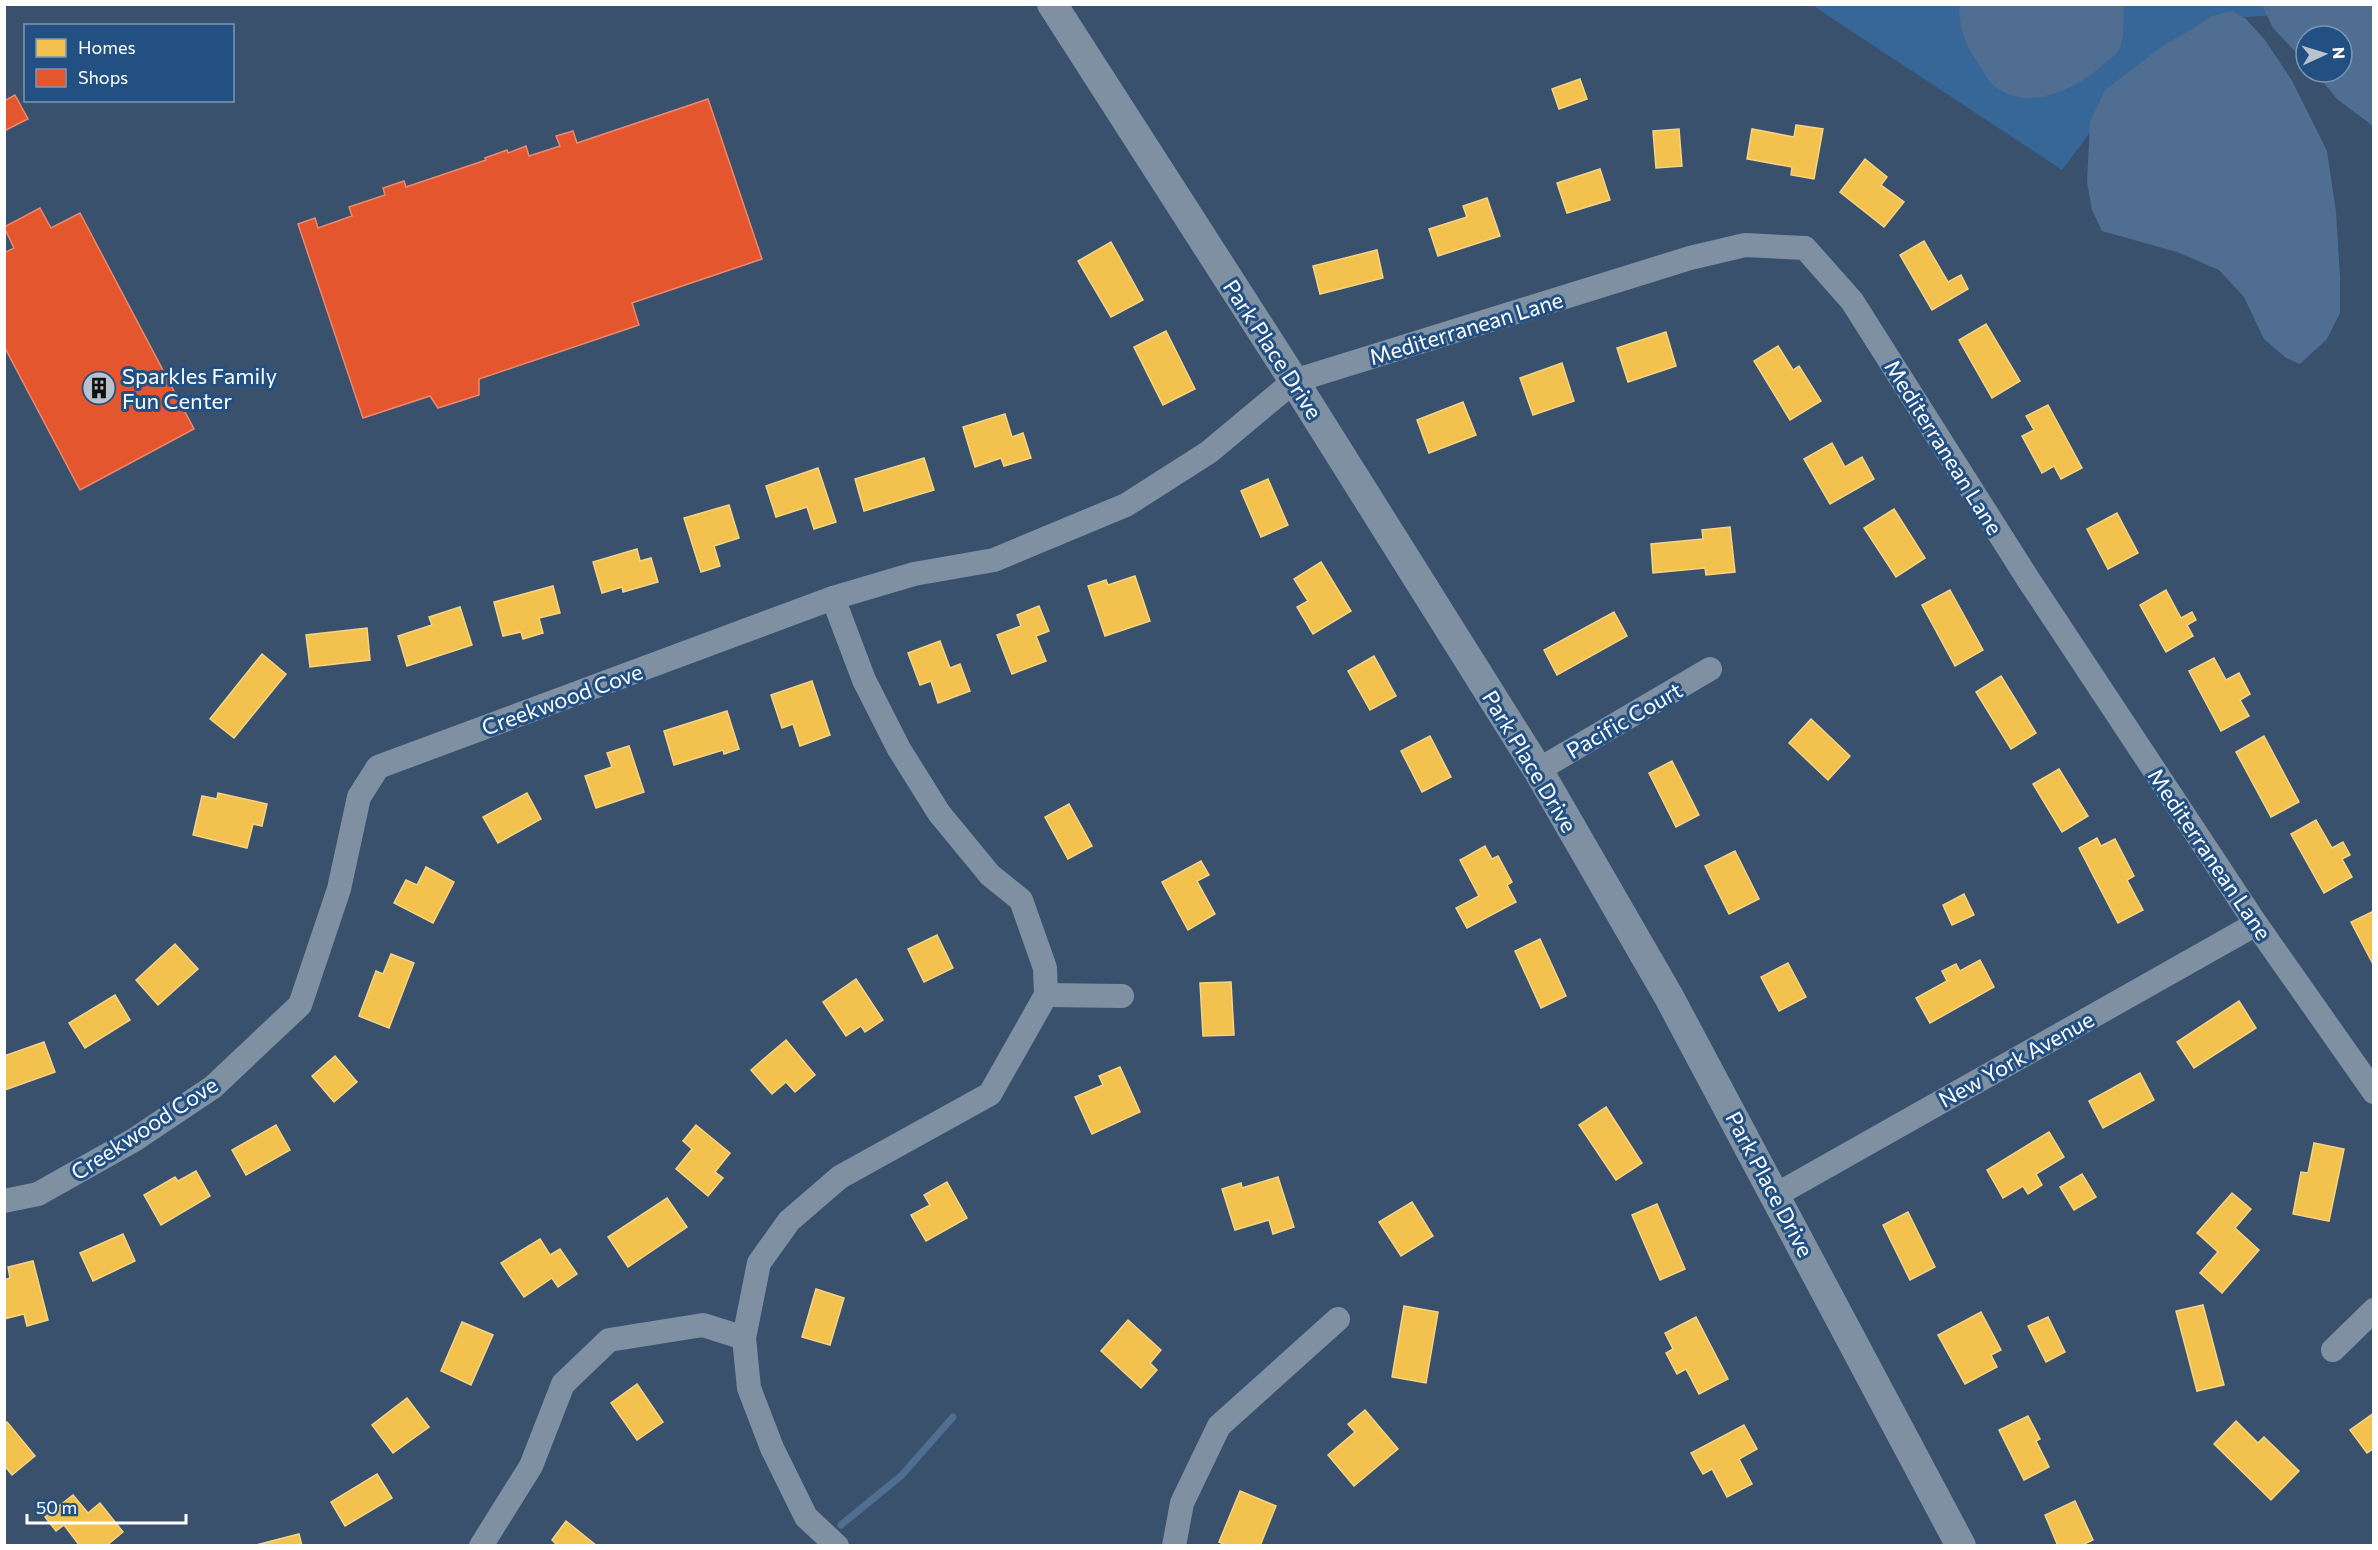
<svg xmlns="http://www.w3.org/2000/svg" width="2378" height="1550" font-family="Commissioner,sans-serif">
<style>
.green{fill:#376799}
.water{fill:#4f6e92}
.homes{fill:#f2c14e;stroke:#f6d483;stroke-width:1.5}
.shops{fill:#e4572e;stroke:#ec896d;stroke-width:1.5}
.lines{fill:none;stroke-linecap:round;stroke-linejoin:round}
.stream{stroke:#4f6e92;stroke-width:7}
.minor{stroke:#7f90a3;stroke-width:24}
.tertiary{stroke:#7f90a3;stroke-width:30}
.labels{text-anchor:middle;dominant-baseline:central;stroke-width:6;stroke-linejoin:round;paint-order:stroke}
.street-label{font-size:22px;fill:#fff;stroke:#235083}
.poi-label{font-size:22px;fill:#fff;stroke:#235083;text-anchor:start}
</style>
<rect width="100%" height="100%" fill="#39516d"/>
<polygon class="green" points="1812,5 2287,5 2275,15 2233,18 2139,67 2062,170"/>
<g class="water">
<path d="M 1959,5 L 2123,5 C 2125,16 2124,39 2119,50 C 2116,55 2110,59 2106,62 C 2080,86 2036,110 2002,91 C 1988,84 1984,72 1976,60 C 1963,39 1960,30 1959,5 Z"/>
<polygon points="2262,5 2373,5 2373,126 2337,99 2315,72 2342,72 2342,36 2306,36 2306,63 2273,28"/>
<polygon points="2232,11 2246,19 2265,40 2291,79 2327,151 2336,212 2340,277 2340,313 2327,339 2300,364 2286,358 2264,339 2244,297 2219,270 2177,252 2102,231 2092,210 2087,182 2090,122 2105,90 2160,48 2213,16"/>
</g>
<g class="homes">
<polygon points="1580,79 1587,99 1559,109 1552,89"/>
<polygon points="1796,125 1823,129 1814,179 1791,175 1792,167 1747,159 1752,129 1794,137"/>
<polygon points="1679,129 1682,166 1656,168 1653,131"/>
<polygon points="1865,159 1887,177 1881,185 1904,202 1884,227 1840,192"/>
<polygon points="1600,169 1610,200 1567,213 1557,183"/>
<polygon points="1487,198 1500,236 1438,256 1429,229 1467,217 1463,206"/>
<polygon points="1924,241 1948,282 1961,275 1968,289 1932,310 1900,255"/>
<polygon points="1111,242 1143,300 1111,317 1078,261"/>
<polygon points="1377,250 1383,278 1320,294 1313,266"/>
<polygon points="1986,324 2020,381 1992,398 1959,340"/>
<polygon points="1166,331 1195,389 1163,405 1134,347"/>
<polygon points="1666,332 1676,366 1628,382 1617,348"/>
<polygon points="1778,346 1793,370 1799,366 1821,401 1790,420 1754,361"/>
<polygon points="1562,363 1574,401 1533,415 1520,378"/>
<polygon points="1463,402 1476,435 1429,453 1417,420"/>
<polygon points="2048,405 2082,468 2061,479 2054,466 2042,473 2022,436 2034,430 2026,416"/>
<polygon points="1005,414 1012,437 1023,433 1031,458 1004,466 1001,458 975,467 963,427"/>
<polygon points="1832,443 1845,467 1862,457 1874,479 1830,504 1804,459"/>
<polygon points="924,458 934,490 864,511 855,479"/>
<polygon points="818,468 836,522 814,529 807,507 776,517 766,486"/>
<polygon points="1268,479 1288,525 1261,537 1241,491"/>
<polygon points="729,505 739,538 714,546 720,566 701,572 684,518"/>
<polygon points="1894,509 1925,558 1896,577 1864,528"/>
<polygon points="2117,513 2138,553 2108,569 2087,529"/>
<polygon points="1730,527 1735,572 1706,575 1705,568 1653,573 1651,544 1703,539 1702,530"/>
<polygon points="637,549 640,561 651,558 658,582 623,592 622,587 602,593 593,562"/>
<polygon points="1321,562 1351,611 1313,634 1297,607 1308,601 1294,579"/>
<polygon points="1135,576 1150,621 1105,636 1088,586 1106,580 1108,585"/>
<polygon points="553,586 560,613 539,618 543,633 523,639 521,632 503,636 494,602"/>
<polygon points="1950,590 1983,650 1955,666 1922,605"/>
<polygon points="2166,590 2181,618 2192,612 2196,620 2187,625 2193,636 2166,652 2140,605"/>
<polygon points="1039,606 1049,631 1036,636 1046,661 1012,674 997,635 1021,626 1017,615"/>
<polygon points="460,607 472,645 407,666 398,636 432,625 429,617"/>
<polygon points="1614,612 1627,636 1557,675 1544,650"/>
<polygon points="367,628 370,660 310,667 306,635"/>
<polygon points="940,641 950,668 960,664 970,691 938,703 931,681 920,685 908,653"/>
<polygon points="262,654 286,674 234,738 210,719"/>
<polygon points="1374,656 1396,696 1370,710 1348,671"/>
<polygon points="2214,658 2226,680 2239,673 2250,694 2240,700 2249,716 2221,731 2189,671"/>
<polygon points="2001,676 2036,733 2011,749 1976,692"/>
<polygon points="812,681 830,735 800,746 793,724 782,728 771,695"/>
<polygon points="727,711 739,749 724,754 723,750 674,765 664,731"/>
<polygon points="1811,719 1850,756 1828,780 1789,743"/>
<polygon points="1430,736 1451,777 1422,792 1401,751"/>
<polygon points="2264,736 2299,802 2271,817 2236,752"/>
<polygon points="629,746 644,792 596,808 585,776 612,767 607,753"/>
<polygon points="1672,761 1699,815 1676,827 1649,773"/>
<polygon points="2059,769 2088,816 2062,832 2033,784"/>
<polygon points="218,793 267,804 262,826 253,824 247,848 193,835 202,796 217,799"/>
<polygon points="527,793 541,819 498,843 483,817"/>
<polygon points="1069,804 1092,846 1068,859 1045,817"/>
<polygon points="2316,820 2332,848 2343,842 2350,855 2342,859 2352,877 2324,893 2291,834"/>
<polygon points="2097,838 2101,846 2115,839 2134,876 2127,880 2143,910 2118,923 2079,848"/>
<polygon points="1485,846 1492,859 1498,856 1512,882 1507,885 1516,902 1467,928 1456,908 1479,896 1460,860"/>
<polygon points="1735,851 1759,899 1729,914 1705,866"/>
<polygon points="1201,861 1209,875 1197,881 1215,914 1188,930 1162,882"/>
<polygon points="426,867 454,882 433,923 394,903 406,880 417,885"/>
<polygon points="1964,894 1974,915 1952,925 1943,905"/>
<polygon points="2374,911 2374,966 2351,922"/>
<polygon points="937,935 953,968 924,982 908,949"/>
<polygon points="1540,939 1566,996 1541,1008 1515,951"/>
<polygon points="175,944 198,969 158,1005 136,980"/>
<polygon points="391,954 414,963 389,1028 359,1016 376,971 383,974"/>
<polygon points="1980,960 1994,987 1930,1023 1916,998 1947,981 1942,971 1956,964 1960,971"/>
<polygon points="1788,963 1806,997 1779,1011 1761,977"/>
<polygon points="856,979 883,1020 865,1032 861,1026 846,1036 823,1002"/>
<polygon points="1231,982 1234,1035 1203,1036 1200,983"/>
<polygon points="115,995 130,1020 85,1048 69,1023"/>
<polygon points="2239,1001 2256,1028 2194,1068 2177,1042"/>
<polygon points="786,1040 815,1075 795,1092 786,1082 772,1094 751,1070"/>
<polygon points="44,1042 55,1072 5,1090 4,1056"/>
<polygon points="335,1056 357,1082 334,1102 312,1076"/>
<polygon points="1120,1067 1140,1112 1092,1134 1075,1097 1103,1085 1099,1076"/>
<polygon points="2140,1073 2154,1100 2103,1128 2089,1101"/>
<polygon points="1606,1107 1642,1163 1616,1180 1579,1125"/>
<polygon points="276,1125 290,1150 246,1175 232,1150"/>
<polygon points="696,1125 730,1153 715,1172 723,1178 708,1196 676,1169 692,1149 683,1141"/>
<polygon points="2049,1132 2064,1157 2036,1174 2042,1185 2028,1194 2023,1186 2003,1198 1987,1170"/>
<polygon points="2314,1143 2344,1149 2329,1221 2293,1214 2301,1172 2308,1173"/>
<polygon points="196,1171 210,1196 161,1225 144,1195 175,1177 178,1181"/>
<polygon points="2082,1174 2096,1197 2074,1210 2060,1187"/>
<polygon points="1278,1177 1294,1227 1273,1234 1269,1220 1235,1230 1222,1189 1241,1183 1242,1188"/>
<polygon points="947,1182 967,1218 926,1241 911,1215 930,1205 924,1195"/>
<polygon points="2232,1193 2251,1209 2235,1228 2259,1250 2222,1293 2200,1273 2218,1252 2197,1233"/>
<polygon points="667,1198 687,1227 628,1267 608,1237"/>
<polygon points="1412,1202 1433,1236 1401,1256 1379,1222"/>
<polygon points="1657,1204 1685,1269 1660,1280 1632,1215"/>
<polygon points="1908,1212 1935,1267 1910,1280 1883,1225"/>
<polygon points="123,1234 135,1261 93,1281 80,1253"/>
<polygon points="540,1239 550,1255 560,1249 577,1274 558,1287 552,1278 524,1297 501,1263"/>
<polygon points="33,1261 48,1320 27,1326 24,1314 4,1319 4,1280 10,1278 8,1267"/>
<polygon points="816,1289 844,1298 830,1345 802,1337"/>
<polygon points="2203,1305 2224,1385 2197,1391 2176,1311"/>
<polygon points="1404,1306 1438,1312 1426,1383 1392,1377"/>
<polygon points="1981,1312 2001,1350 1991,1355 1997,1367 1965,1384 1938,1335"/>
<polygon points="1696,1317 1728,1379 1699,1394 1686,1369 1677,1374 1666,1353 1673,1349 1665,1333"/>
<polygon points="2048,1317 2065,1352 2046,1362 2028,1326"/>
<polygon points="1128,1320 1161,1350 1150,1363 1157,1370 1141,1388 1101,1351"/>
<polygon points="462,1322 493,1335 471,1385 441,1371"/>
<polygon points="637,1384 663,1422 637,1440 611,1403"/>
<polygon points="407,1398 429,1427 393,1453 372,1425"/>
<polygon points="1365,1410 1398,1449 1354,1486 1328,1455 1355,1432 1348,1424"/>
<polygon points="2374,1413 2374,1448 2367,1453 2350,1430"/>
<polygon points="2028,1416 2040,1439 2036,1441 2049,1467 2024,1480 1999,1430"/>
<polygon points="2236,1421 2258,1443 2264,1437 2299,1471 2271,1500 2214,1444"/>
<polygon points="7,1422 35,1456 12,1475 4,1465 4,1424"/>
<polygon points="1744,1425 1757,1449 1739,1459 1752,1484 1727,1497 1712,1469 1703,1474 1691,1453"/>
<polygon points="377,1474 392,1498 345,1526 331,1502"/>
<polygon points="1240,1491 1276,1506 1260,1546 1229,1546 1219,1542"/>
<polygon points="73,1495 88,1513 100,1503 123,1532 106,1546 80,1546 64,1525 56,1531 45,1517"/>
<polygon points="2075,1501 2093,1540 2080,1546 2058,1546 2045,1515"/>
<polygon points="566,1521 597,1546 555,1546 556,1544 552,1540"/>
<polygon points="299,1534 302,1546 252,1546"/>
</g>
<g class="shops">
<polygon points="15,95 28,119 4,131 4,101"/>
<polygon points="708,99 762,259 632,303 639,325 479,379 479,395 438,408 430,396 363,418 298,224 315,218 318,228 352,216 349,207 385,195 383,188 404,181 406,187 486,160 485,158 507,150 508,153 526,146 529,156 560,146 556,136 573,131 577,143"/>
<polygon points="40,208 51,228 80,213 194,429 80,490 4,346 4,253 14,248 4,227"/>
</g>
<g class="lines">
<polyline class="stream" points="841,1525 902,1475 953,1417"/>
<g class="minor">
<polyline points="833,598 864,680 899,749 939,813 990,875 1021,900 1045,968 1046,995 990,1094 840,1177 789,1221 759,1263 744,1338 749,1388 772,1448 806,1517 837,1546"/>
<polyline points="1538,770 1710,669"/>
<polyline points="1046,995 1122,996"/>
<polyline points="1776,1195 2256,924"/>
<polyline points="4,1201 38,1194 134,1140 213,1087 300,1005 339,889 359,797 378,767 833,598 914,574 994,560 1126,505 1209,452 1294,381 1690,258 1745,245 1805,248 1852,301 2028,579 2256,924 2374,1092"/>
<polyline points="2333,1350 2374,1310"/>
<polyline points="481,1546 531,1466 563,1384 609,1340 703,1325 744,1338"/>
<polyline points="1174,1546 1182,1503 1219,1426 1338,1319"/>
</g>
<polyline class="tertiary" points="1052,4 1294,381 1538,770 1669,997 1961,1546"/>
</g>
<defs>
<symbol id="building-disc" viewBox="-11 -11 22 22"><circle r="9.5" fill="#bac2cc" stroke="#235083"/><path d="M-4-6H4V6H1V3H-1V6H-4ZM-2.5-4.3h1.7v1.8h-1.7ZM.8-4.3h1.7v1.8H.8ZM-2.5-1h1.7V.8h-1.7ZM.8-1h1.7V.8H.8Z" fill="#111"/></symbol>
</defs>
<g fill-rule="evenodd">
<use href="#building-disc" x="80" y="369" width="38" height="38"/>
</g>
<g class="labels">
<g class="street-label">
<text transform="translate(1466 328) rotate(-17)">Mediterranean Lane</text>
<text transform="translate(1273 349) rotate(57)">Park Place Drive</text>
<text transform="translate(1944 447) rotate(58)">Mediterranean Lane</text>
<text transform="translate(562 699) rotate(-20)">Creekwood Cove</text>
<text transform="translate(1624 720) rotate(-30)">Pacific Court</text>
<text transform="translate(1530 761) rotate(59)">Park Place Drive</text>
<text transform="translate(2210 854) rotate(56)">Mediterranean Lane</text>
<text transform="translate(2016 1059) rotate(-29)">New York Avenue</text>
<text transform="translate(144 1128) rotate(-33)">Creekwood Cove</text>
<text transform="translate(1770 1184) rotate(62)">Park Place Drive</text>
</g>
<g class="poi-label">
<text x="122" y="375">Sparkles Family<tspan x="122" dy="25">Fun Center</tspan></text>
</g>
</g>
<rect width="2378" height="1550" fill="none" stroke="#ffffff" stroke-width="12"/>
<rect x="24" y="24" width="210" height="78" fill="#235083" stroke="#7b96b5" stroke-width="1.5"/>
<rect x="36" y="39" width="30" height="18" fill="#f2c14e" stroke="#7b96b5" stroke-width="1.5"/>
<text x="78" y="54" font-size="18" fill="#ffffff">Homes</text>
<rect x="36" y="69" width="30" height="18" fill="#e4572e" stroke="#7b96b5" stroke-width="1.5"/>
<text x="78" y="84" font-size="18" fill="#ffffff">Shops</text>
<g transform="translate(2324 54) rotate(86)"><circle r="28" fill="#235083" stroke="#7b96b5" stroke-width="1.5"/>
<path d="M0-4.5L10 22L0 15L-10 22Z" fill="#bac2cc"/>
<text y="-9" font-size="16" font-weight="bold" text-anchor="middle" fill="#ffffff">N</text>
</g>
<path d="M27 1514v9h159v-9" fill="none" stroke="#ffffff" stroke-width="3"/>
<text x="36" y="1514" font-size="18" fill="#ffffff" stroke="#235083" stroke-width="4.5" paint-order="stroke">50 m</text>
</svg>
